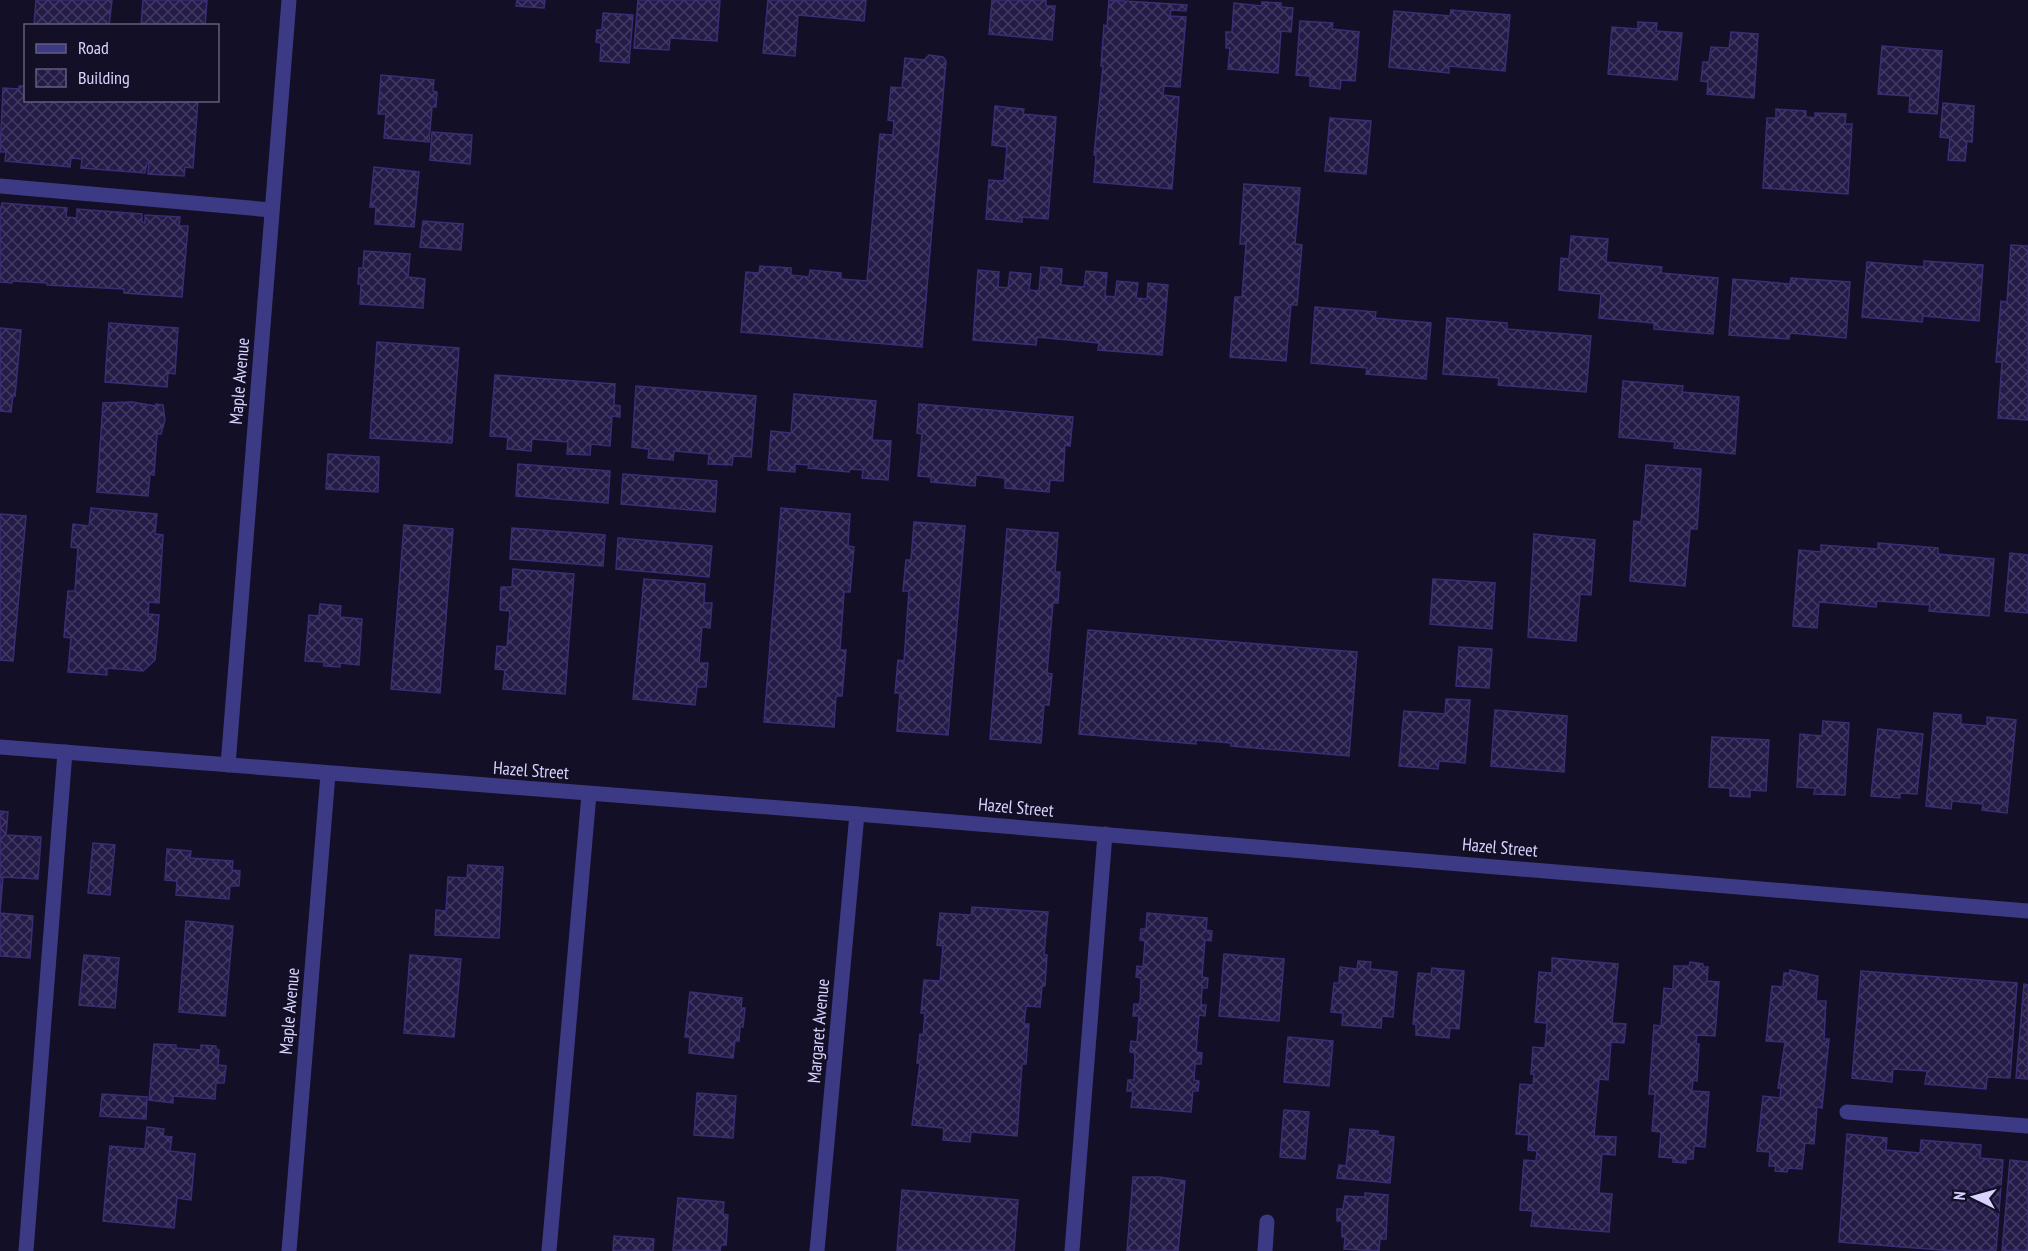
<svg xmlns="http://www.w3.org/2000/svg" width="2028" height="1251" font-family="'PT Sans Narrow',sans-serif">
<style>
.building{fill:url(#building-cross-hatch);stroke:#3b2d73;stroke-width:1.5}
.lines{fill:none;stroke-linecap:round;stroke-linejoin:round}
.service{stroke:#3d3a85;stroke-width:15}
.minor{stroke:#3d3a85;stroke-width:15}
.labels{text-anchor:middle;dominant-baseline:central;stroke-width:4.5;stroke-linejoin:round;paint-order:stroke}
.street-label{font-size:18px;fill:#d9d4ff;stroke:#130f26}
</style>
<defs>
<pattern id="building-cross-hatch" width="8" height="8" patternUnits="userSpaceOnUse" patternTransform="scale(1.5)"><rect width="8" height="8" fill="#241b47"/><path d="M0 0l8 8M0 8l8-8" fill="none" stroke="#433b63"/></pattern>
</defs>
<rect width="100%" height="100%" fill="#130f26"/>
<g class="building">
<polygon points="36,0 112,0 109,26 34,26"/>
<polygon points="143,0 207,0 205,26 141,26"/>
<polygon points="517,0 545,0 544,8 516,6"/>
<polygon points="638,0 720,0 717,41 670,38 669,50 634,48"/>
<polygon points="768,0 866,0 864,21 798,15 795,56 763,53"/>
<polygon points="992,0 1046,0 1046,6 1055,6 1052,40 989,34"/>
<polygon points="1109,0 1187,5 1186,11 1171,10 1170,16 1186,17 1180,87 1164,86 1163,95 1179,97 1172,189 1094,182 1096,155 1094,155 1103,66 1101,66 1104,25 1107,26"/>
<polygon points="1262,2 1281,3 1281,7 1293,8 1291,32 1281,31 1278,73 1228,69 1230,48 1226,48 1226,32 1232,32 1234,3 1262,6"/>
<polygon points="1451,10 1510,15 1505,71 1449,66 1449,73 1389,67 1394,11 1450,16"/>
<polygon points="603,13 633,15 629,63 600,61 601,43 596,42 597,30 602,30"/>
<polygon points="1300,21 1333,23 1332,29 1359,32 1355,81 1341,80 1340,89 1310,86 1310,76 1296,75"/>
<polygon points="1638,22 1657,23 1656,31 1682,33 1677,80 1608,74 1612,27 1638,29"/>
<polygon points="1731,32 1758,34 1754,98 1707,94 1708,82 1701,81 1703,62 1709,62 1711,47 1729,48"/>
<polygon points="1882,46 1942,51 1937,114 1909,112 1910,96 1878,94"/>
<polygon points="929,55 943,57 946,61 922,347 741,332 746,272 759,273 760,266 791,268 791,275 809,277 810,270 841,273 841,279 867,281 880,134 893,135 894,121 888,120 891,87 902,88 905,58 924,60"/>
<polygon points="381,75 434,80 433,91 437,92 436,107 432,107 429,142 384,138 386,114 378,114"/>
<polygon points="19,86 26,86 26,100 198,100 193,168 185,167 184,176 148,174 149,163 147,163 145,173 81,168 82,159 71,158 70,167 5,161 6,152 0,152 3,88 19,89"/>
<polygon points="1943,103 1974,106 1972,142 1967,141 1965,161 1948,160 1950,138 1940,137"/>
<polygon points="995,106 1024,109 1023,114 1056,117 1048,219 1022,217 1022,222 986,219 989,180 1004,181 1007,147 992,145"/>
<polygon points="1776,109 1806,111 1806,117 1815,118 1815,113 1846,114 1845,124 1852,124 1848,194 1763,188 1767,118 1776,118"/>
<polygon points="1330,118 1371,121 1366,174 1325,171"/>
<polygon points="432,132 472,135 470,164 430,160"/>
<polygon points="374,167 419,172 414,227 375,224 376,207 370,207"/>
<polygon points="1244,184 1300,188 1295,244 1302,245 1297,305 1291,305 1286,361 1230,357 1235,297 1242,297 1246,244 1240,244"/>
<polygon points="2,203 67,208 66,217 77,218 77,209 142,214 142,222 145,223 145,215 180,217 179,226 188,226 182,297 124,293 124,289 47,285 47,283 12,281 12,283 0,282 0,211"/>
<polygon points="423,221 463,224 461,250 420,247"/>
<polygon points="1571,236 1608,239 1606,262 1662,267 1661,273 1718,278 1713,334 1654,329 1654,323 1599,318 1601,294 1559,290 1561,258 1569,259"/>
<polygon points="2011,245 2028,246 2028,420 1998,418 2002,362 1996,362 2001,301 2007,302"/>
<polygon points="364,251 410,254 408,277 425,279 423,308 360,304 361,284 358,284 359,268 363,268"/>
<polygon points="1924,261 1983,265 1979,321 1923,316 1922,322 1862,317 1867,262 1924,267"/>
<polygon points="1041,267 1062,269 1061,285 1084,287 1086,271 1107,273 1105,296 1115,297 1117,281 1138,283 1136,298 1147,299 1148,283 1168,285 1162,355 1098,350 1099,343 1037,337 1036,345 973,340 978,270 999,272 998,287 1008,288 1010,272 1031,274 1029,290 1039,291"/>
<polygon points="1791,278 1850,282 1846,338 1790,333 1789,339 1729,335 1733,279 1790,284"/>
<polygon points="1315,307 1376,312 1375,318 1431,323 1426,379 1366,374 1367,368 1311,363"/>
<polygon points="1447,318 1507,323 1507,329 1591,336 1586,392 1498,385 1499,378 1443,374"/>
<polygon points="109,323 178,328 175,374 168,373 167,387 105,382"/>
<polygon points="0,328 21,330 15,396 13,395 11,412 0,411"/>
<polygon points="377,342 459,348 452,443 370,438"/>
<polygon points="495,375 615,384 614,405 620,406 620,417 612,416 610,446 591,444 590,455 567,454 568,442 532,439 531,451 507,449 508,437 490,436"/>
<polygon points="1623,381 1683,386 1682,392 1739,397 1735,454 1674,448 1675,442 1619,437"/>
<polygon points="636,386 756,396 751,457 733,456 732,465 708,464 709,454 674,451 673,460 648,458 649,449 632,447"/>
<polygon points="794,394 876,401 872,440 891,441 888,480 862,478 863,470 850,469 849,472 808,468 809,465 795,464 795,472 768,470 771,431 791,433"/>
<polygon points="132,402 156,406 156,404 163,405 165,420 161,434 157,434 154,475 150,474 148,496 97,492 103,403"/>
<polygon points="919,404 1073,417 1070,446 1065,445 1063,481 1050,480 1049,492 1005,488 1005,478 976,475 975,486 931,482 931,477 918,476 922,434 917,433"/>
<polygon points="328,454 379,457 378,492 326,489"/>
<polygon points="518,464 610,471 608,503 516,496"/>
<polygon points="1646,465 1701,469 1697,529 1690,529 1685,586 1630,581 1634,521 1641,522"/>
<polygon points="623,474 717,481 715,512 621,504"/>
<polygon points="91,508 157,514 155,534 163,535 159,603 149,602 148,614 159,615 155,660 143,671 107,668 107,675 68,672 71,638 64,637 68,591 75,591 78,548 71,547 73,524 89,526"/>
<polygon points="781,508 850,514 848,546 854,547 850,592 844,592 840,650 846,650 842,696 836,696 834,727 764,722"/>
<polygon points="0,514 26,516 13,661 0,660"/>
<polygon points="914,522 965,526 948,735 897,731 900,693 895,693 898,660 904,661 909,591 903,591 906,560 911,560"/>
<polygon points="404,525 453,529 440,693 391,689"/>
<polygon points="512,528 605,535 603,566 510,559"/>
<polygon points="1007,529 1058,533 1055,572 1060,572 1058,603 1053,603 1047,673 1052,674 1049,705 1044,705 1041,743 990,739"/>
<polygon points="1534,534 1595,540 1591,595 1580,594 1576,641 1528,637"/>
<polygon points="618,538 712,546 709,577 616,569"/>
<polygon points="1878,543 1938,548 1938,554 1994,559 1989,616 1929,611 1930,605 1877,601 1876,607 1819,602 1817,628 1793,626 1799,550 1821,552 1821,545 1878,549"/>
<polygon points="2010,553 2028,555 2028,613 2005,611"/>
<polygon points="513,569 574,574 565,694 503,689 505,670 495,669 497,646 507,647 510,611 500,610 501,587 512,587"/>
<polygon points="644,579 705,584 704,603 712,603 710,628 702,627 699,663 708,663 706,687 697,687 695,705 633,699"/>
<polygon points="1433,579 1495,583 1492,629 1430,624"/>
<polygon points="320,604 341,606 340,617 362,619 359,665 340,663 340,667 324,666 324,662 305,661 309,615 319,616"/>
<polygon points="1088,630 1357,652 1349,756 1231,746 1231,743 1196,740 1196,744 1079,734"/>
<polygon points="1459,647 1492,649 1489,688 1456,686"/>
<polygon points="1446,699 1470,700 1465,763 1439,761 1438,769 1399,766 1404,711 1445,714"/>
<polygon points="1495,710 1567,716 1564,772 1491,766"/>
<polygon points="1934,713 1961,715 1961,724 1987,726 1987,717 2016,720 2007,813 1982,810 1983,804 1952,801 1951,809 1926,806"/>
<polygon points="1823,721 1849,723 1845,795 1814,794 1815,788 1797,787 1800,734 1822,736"/>
<polygon points="1878,729 1923,734 1917,794 1900,793 1900,798 1871,796"/>
<polygon points="1712,737 1769,740 1766,791 1750,790 1750,797 1730,796 1730,788 1709,787"/>
<polygon points="0,811 8,812 6,835 41,837 38,879 3,877 0,913 33,916 30,958 0,956"/>
<polygon points="93,843 115,845 110,895 88,893"/>
<polygon points="167,849 191,851 190,858 233,861 232,870 240,871 239,886 230,886 229,899 176,895 177,881 165,880"/>
<polygon points="468,865 503,867 499,938 435,935 436,910 446,911 448,877 467,878"/>
<polygon points="972,907 1048,912 1044,955 1047,955 1045,986 1042,986 1040,1007 1026,1006 1024,1024 1029,1024 1026,1064 1022,1064 1017,1136 971,1132 970,1142 943,1140 944,1128 912,1125 920,1063 917,1063 920,1034 923,1035 925,1013 921,1013 924,980 940,981 943,946 937,945 940,913 971,915"/>
<polygon points="1147,913 1207,918 1206,930 1212,931 1211,941 1205,940 1202,977 1208,978 1207,988 1202,988 1201,1005 1206,1005 1205,1016 1199,1015 1196,1052 1202,1053 1201,1064 1195,1064 1194,1080 1199,1081 1198,1091 1193,1091 1191,1112 1131,1107 1133,1091 1127,1091 1128,1080 1134,1080 1135,1053 1130,1052 1131,1041 1137,1042 1139,1016 1133,1016 1134,1004 1140,1004 1141,978 1136,977 1137,966 1143,967 1145,941 1140,940 1141,929 1146,929"/>
<polygon points="186,921 233,926 225,1016 179,1012"/>
<polygon points="1224,954 1284,959 1279,1021 1219,1016"/>
<polygon points="84,955 119,958 115,1008 79,1005"/>
<polygon points="410,955 461,959 454,1037 404,1033"/>
<polygon points="1552,958 1618,964 1612,1023 1626,1024 1624,1043 1611,1042 1608,1080 1599,1079 1594,1136 1616,1137 1615,1155 1602,1154 1599,1193 1612,1194 1609,1232 1531,1226 1533,1211 1520,1210 1524,1160 1536,1161 1537,1151 1528,1150 1529,1135 1516,1134 1520,1084 1533,1085 1534,1074 1531,1074 1533,1047 1545,1048 1547,1023 1535,1022 1539,972 1552,973"/>
<polygon points="1358,961 1371,962 1370,969 1397,972 1393,1017 1382,1016 1381,1028 1342,1025 1343,1013 1331,1012 1334,983 1339,983 1340,967 1357,969"/>
<polygon points="1690,962 1703,964 1703,967 1708,967 1707,981 1719,982 1715,1036 1697,1035 1696,1044 1699,1044 1697,1081 1693,1080 1692,1091 1709,1092 1705,1147 1694,1146 1693,1159 1686,1159 1686,1163 1673,1162 1673,1158 1659,1157 1661,1132 1652,1131 1655,1094 1649,1094 1654,1025 1661,1026 1664,988 1673,989 1674,966 1689,966"/>
<polygon points="1432,968 1464,971 1459,1029 1450,1028 1449,1038 1416,1035 1416,1024 1413,1024 1418,973 1431,974"/>
<polygon points="1790,970 1818,976 1816,1001 1826,1001 1824,1039 1829,1039 1822,1108 1817,1107 1814,1144 1805,1143 1802,1169 1788,1168 1787,1172 1775,1171 1776,1166 1769,1166 1770,1152 1757,1151 1763,1096 1780,1098 1781,1088 1778,1088 1785,1042 1766,1041 1772,986 1783,987 1784,973 1790,973"/>
<polygon points="1861,971 2017,983 2010,1078 1987,1077 1986,1089 1925,1084 1927,1071 1893,1069 1892,1082 1852,1078"/>
<polygon points="2024,984 2028,985 2028,1079 2016,1078"/>
<polygon points="690,992 742,998 741,1008 745,1008 743,1027 740,1027 739,1041 735,1041 733,1058 689,1053 690,1037 685,1037"/>
<polygon points="1288,1037 1333,1041 1329,1086 1284,1082"/>
<polygon points="154,1044 176,1045 176,1048 201,1050 201,1045 216,1046 216,1049 219,1050 218,1065 226,1066 224,1083 216,1083 215,1099 173,1096 173,1103 149,1100"/>
<polygon points="697,1093 736,1096 733,1138 694,1135"/>
<polygon points="102,1094 147,1097 146,1119 100,1116"/>
<polygon points="1284,1110 1309,1112 1305,1159 1280,1157"/>
<polygon points="147,1127 164,1129 163,1136 172,1137 170,1151 195,1154 191,1200 177,1198 174,1228 103,1221 110,1146 145,1149"/>
<polygon points="1350,1129 1378,1131 1378,1135 1394,1137 1390,1183 1337,1178 1339,1165 1346,1166"/>
<polygon points="1847,1134 1887,1138 1886,1150 1920,1153 1921,1140 1981,1145 1980,1158 2003,1160 1996,1251 1954,1251 1839,1242"/>
<polygon points="2010,1160 2028,1162 2028,1251 2002,1251"/>
<polygon points="1133,1177 1160,1177 1185,1181 1178,1251 1127,1251"/>
<polygon points="902,1190 1018,1200 1014,1251 897,1251"/>
<polygon points="1365,1193 1388,1195 1386,1239 1380,1239 1379,1251 1344,1249 1345,1237 1342,1237 1342,1221 1337,1221 1337,1209 1343,1209 1345,1196 1365,1197"/>
<polygon points="678,1198 724,1202 723,1214 728,1215 726,1245 721,1245 720,1251 673,1250"/>
<polygon points="614,1236 654,1239 653,1251 613,1251"/>
</g>
<g class="lines">
<g class="service">
<polyline points="0,186 272,210"/>
<polyline points="1847,1112 2028,1126"/>
<polyline points="26,1251 65,752"/>
<polyline points="549,1251 589,794"/>
<polyline points="1072,1251 1105,834"/>
</g>
<g class="minor">
<polyline points="0,747 857,814 2028,911"/>
<polyline points="228,765 289,0"/>
<polyline points="289,1251 328,774"/>
<polyline points="817,1251 857,814"/>
<polyline points="1265,1251 1267,1222"/>
</g>
</g>
<g class="labels">
<g class="street-label">
<text transform="translate(239 381) rotate(-85)">Maple Avenue</text>
<text transform="translate(531 770) rotate(4)">Hazel Street</text>
<text transform="translate(1016 807) rotate(5)">Hazel Street</text>
<text transform="translate(1500 847) rotate(5)">Hazel Street</text>
<text transform="translate(289 1011) rotate(-85)">Maple Avenue</text>
<text transform="translate(818 1031) rotate(-85)">Margaret Avenue</text>
</g>
</g>
<rect x="24" y="24" width="195" height="78" fill="#130f26" stroke="#625e7d" stroke-width="1.5"/>
<rect x="36" y="44" width="30" height="9" fill="#3d3a85" stroke="#625e7d" stroke-width="1.5"/>
<text x="78" y="54" font-size="18" fill="#d9d4ff">Road</text>
<rect x="36" y="69" width="30" height="18" fill="url(#building-cross-hatch)" stroke="#625e7d" stroke-width="1.5"/>
<text x="78" y="84" font-size="18" fill="#d9d4ff">Building</text>
<g transform="translate(1974 1197) rotate(275)" stroke="#130f26" stroke-width="4.5" paint-order="stroke">
<path d="M0-4.5L10 22L0 15L-10 22Z" fill="#d9d4ff"/>
<text y="-9" font-size="16" font-weight="bold" text-anchor="middle" fill="#d9d4ff">N</text>
</g>
</svg>
